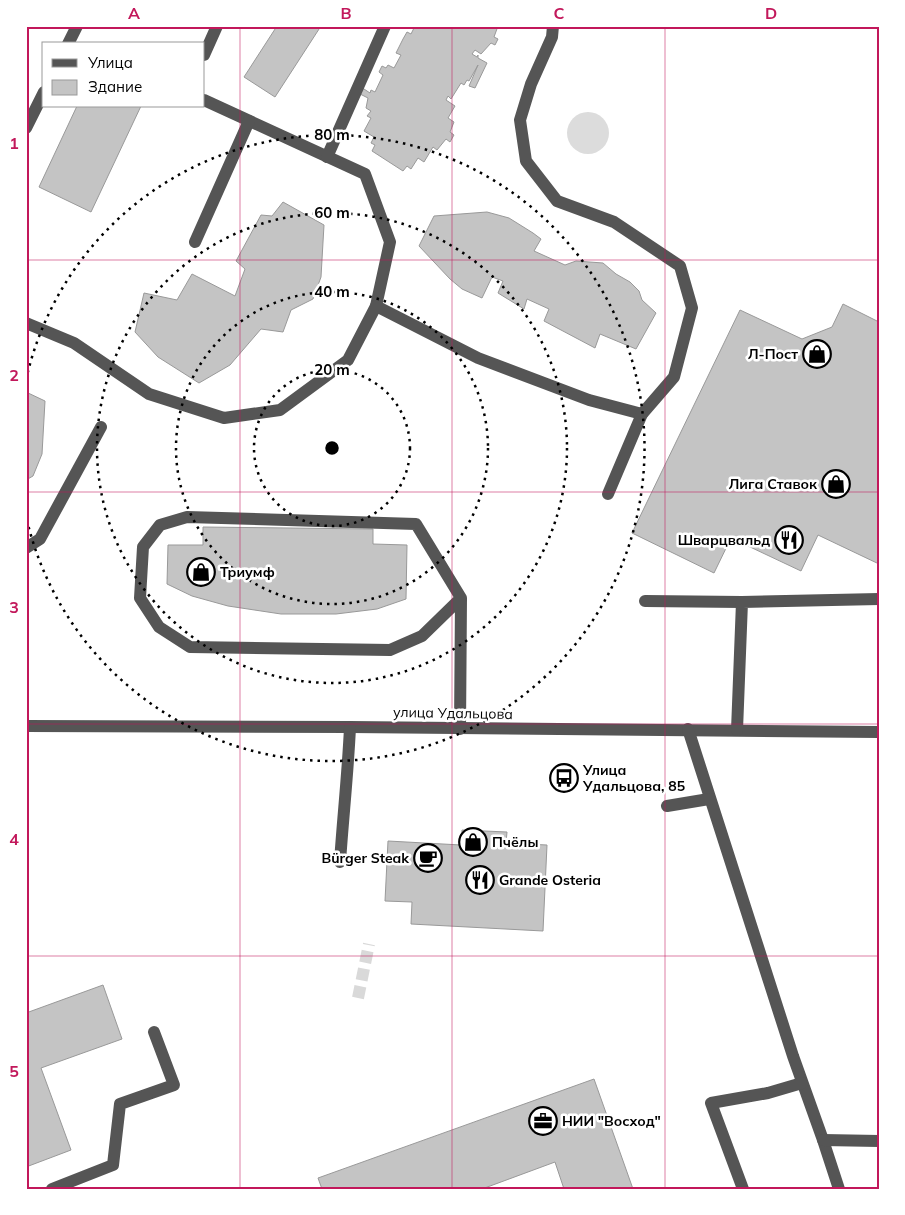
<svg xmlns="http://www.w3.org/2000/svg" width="905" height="1215" font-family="Mulish,sans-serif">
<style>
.green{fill:#dcdcdc}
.building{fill:#c4c4c4;stroke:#999}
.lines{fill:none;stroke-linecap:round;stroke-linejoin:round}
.minor-tunnel{stroke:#d9d9d9;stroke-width:12;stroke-dasharray:12 6;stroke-linecap:butt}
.minor{stroke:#555;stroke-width:12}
.grid{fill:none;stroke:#c2185b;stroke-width:1;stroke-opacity:0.55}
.ring{fill:none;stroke:#000;stroke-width:2.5;stroke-dasharray:2.5 5}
.labels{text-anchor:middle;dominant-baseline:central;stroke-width:5;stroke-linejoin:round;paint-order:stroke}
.poi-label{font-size:14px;font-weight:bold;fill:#000;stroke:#fff;text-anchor:start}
.street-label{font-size:14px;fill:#000;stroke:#fff}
.centre{fill:#000;stroke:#fff;stroke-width:2.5}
.ring-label{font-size:15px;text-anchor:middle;font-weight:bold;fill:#000;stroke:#fff;stroke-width:5;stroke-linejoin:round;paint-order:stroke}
.neatline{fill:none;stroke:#c2185b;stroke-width:2}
.grid-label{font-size:16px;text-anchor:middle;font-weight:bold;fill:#c2185b}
</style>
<rect width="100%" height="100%" fill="#fff"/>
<circle class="green" cx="588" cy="133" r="21"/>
<g class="building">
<polygon points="277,26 321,26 275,97 244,77"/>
<polygon points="415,26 498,26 494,37 498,39 495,45 491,43 481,54 475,50 472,54 477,57 478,55 478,58 487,63 475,88 469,86 478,65 469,81 467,80 464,85 461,83 451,99 448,96 446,100 455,106 448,118 454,122 450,132 454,135 450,142 446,139 437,150 433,147 424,162 418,158 411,169 407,166 403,171 372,151 375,145 371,143 374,137 364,131 371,118 367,116 371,111 366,108 368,98 358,93 361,87 370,93 371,90 375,92 383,75 379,72 382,66 386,68 388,65 394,68 401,55 396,53 403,39 407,32 411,34"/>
<polygon points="77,106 141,106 91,212 39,187"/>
<polygon points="283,202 324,225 321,277 313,299 291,310 283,332 261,329 230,365 199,383 158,357 135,332 144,293 177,300 192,274 235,296 245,269 236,261 261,215 272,216"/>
<polygon points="487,212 509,218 533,233 541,239 534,251 565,265 576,261 603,263 616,274 630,282 639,291 642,300 656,313 636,349 600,334 595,348 544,321 549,309 527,299 524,309 498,293 503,281 492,277 482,298 462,289 450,279 419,246 434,216"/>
<polygon points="843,304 879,322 879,564 818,535 801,571 731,538 714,573 632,533 740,310 802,339 832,327"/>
<polygon points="26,392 45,401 42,454 33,476 26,480"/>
<polygon points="203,527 373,529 373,544 407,545 406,599 377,609 336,614 281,614 228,606 192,596 167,584 168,545 203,545"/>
<polygon points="462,830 507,832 506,843 547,845 543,931 411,924 412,902 385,901 388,841 461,845"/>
<polygon points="103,985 122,1039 41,1068 71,1150 26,1167 26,1013"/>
<polygon points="594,1079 633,1189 564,1189 555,1162 482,1189 322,1189 318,1178"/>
</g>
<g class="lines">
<polyline class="minor-tunnel" points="358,998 369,944"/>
<g class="minor">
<polyline points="68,44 77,26"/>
<polyline points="204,55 217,26"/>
<polyline points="204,100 365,174 390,242 376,306"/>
<polyline points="26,128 44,92"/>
<polyline points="327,157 385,26"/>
<polyline points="195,242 249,121"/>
<polyline points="26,323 74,343 149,394 224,418 280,410 348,360 376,306 478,358 589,400 642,414 674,377 692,308 680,266 614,222 557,201 526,161 520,120 531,84 552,37 553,26"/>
<polyline points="608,494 642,414"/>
<polyline points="26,548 40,539 101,427"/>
<polyline points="645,601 742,602"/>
<polyline points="26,726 350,727 879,732"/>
<polyline points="460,729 461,598 416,524 187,517 160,525 143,547 140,598 159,627 190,647 390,650 422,636 461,598"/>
<polyline points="688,729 793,1056 823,1140 839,1189"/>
<polyline points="737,730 742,602 879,599"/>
<polyline points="667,806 709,799"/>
<path d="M 340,862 C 343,817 348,772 350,727"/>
<polyline points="823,1140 879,1141"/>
<polyline points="52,1189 113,1165 120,1104 174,1085 154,1032"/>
<polyline points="743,1189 711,1103 768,1093 802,1083"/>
</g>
</g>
<path class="grid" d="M 240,26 L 240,1189M 452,26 L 452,1189M 665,26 L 665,1189M 26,260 L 879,260M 26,492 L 879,492M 26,724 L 879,724M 26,956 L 879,956"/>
<g class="ring">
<circle cx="332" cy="448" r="78"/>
<circle cx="332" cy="448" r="156"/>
<circle cx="332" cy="448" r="235"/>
<path d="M26 380A313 313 0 1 1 26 516"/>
</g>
<defs>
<symbol id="shop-ring" viewBox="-11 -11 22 22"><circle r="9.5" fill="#fff" stroke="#000" stroke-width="1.5"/><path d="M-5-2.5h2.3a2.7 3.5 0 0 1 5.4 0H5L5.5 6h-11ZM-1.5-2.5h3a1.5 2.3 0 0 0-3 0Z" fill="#000"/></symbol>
<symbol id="restaurant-ring" viewBox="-11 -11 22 22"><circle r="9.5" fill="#fff" stroke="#000" stroke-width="1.5"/><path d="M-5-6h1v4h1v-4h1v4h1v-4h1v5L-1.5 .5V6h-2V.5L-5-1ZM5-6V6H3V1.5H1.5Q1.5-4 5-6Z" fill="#000"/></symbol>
<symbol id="bus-ring" viewBox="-11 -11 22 22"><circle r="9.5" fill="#fff" stroke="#000" stroke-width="1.5"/><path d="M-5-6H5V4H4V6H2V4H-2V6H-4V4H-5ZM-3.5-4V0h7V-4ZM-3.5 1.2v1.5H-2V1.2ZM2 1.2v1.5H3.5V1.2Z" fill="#000"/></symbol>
<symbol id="cafe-ring" viewBox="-11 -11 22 22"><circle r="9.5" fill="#fff" stroke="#000" stroke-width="1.5"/><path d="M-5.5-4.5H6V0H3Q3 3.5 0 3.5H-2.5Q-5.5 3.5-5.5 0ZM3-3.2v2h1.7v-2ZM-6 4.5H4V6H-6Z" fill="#000"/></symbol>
<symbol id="office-ring" viewBox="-11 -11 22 22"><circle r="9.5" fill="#fff" stroke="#000" stroke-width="1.5"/><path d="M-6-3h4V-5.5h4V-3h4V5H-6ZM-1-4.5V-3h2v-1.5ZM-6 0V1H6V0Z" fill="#000"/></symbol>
</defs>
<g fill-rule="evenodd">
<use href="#shop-ring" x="801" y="338" width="32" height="32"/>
<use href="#shop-ring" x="820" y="468" width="32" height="32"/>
<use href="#restaurant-ring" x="773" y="524" width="32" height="32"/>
<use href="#shop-ring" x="185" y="556" width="32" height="32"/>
<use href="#bus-ring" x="548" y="762" width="32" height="32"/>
<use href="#shop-ring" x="457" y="826" width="32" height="32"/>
<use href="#cafe-ring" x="412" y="842" width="32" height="32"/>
<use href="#restaurant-ring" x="464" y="864" width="32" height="32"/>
<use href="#office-ring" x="527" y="1105" width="32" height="32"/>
</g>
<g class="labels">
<g class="poi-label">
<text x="798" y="354" text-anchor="end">Л-Пост</text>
<text x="817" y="484" text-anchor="end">Лига Ставок</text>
<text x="770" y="540" text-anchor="end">Шварцвальд</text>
<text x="220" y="572">Триумф</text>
<text x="583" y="770">Улица<tspan x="583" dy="16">Удальцова, 85</tspan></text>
<text x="492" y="842">Пчёлы</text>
<text x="409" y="858" text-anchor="end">Bürger Steak</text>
<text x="499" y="880">Grande Osteria</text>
<text x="562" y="1121">НИИ "Восход"</text>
</g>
<g class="street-label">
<text transform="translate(453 713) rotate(1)">улица Удальцова</text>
</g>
</g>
<circle cx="332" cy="448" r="8" class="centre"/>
<g class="ring-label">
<text x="332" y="140">80 m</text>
<text x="332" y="218">60 m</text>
<text x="332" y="297">40 m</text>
<text x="332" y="375">20 m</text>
</g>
<rect width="905" height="1215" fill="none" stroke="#ffffff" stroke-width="55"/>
<rect x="42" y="42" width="162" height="65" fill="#ffffff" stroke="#999999"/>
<rect x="52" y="59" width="25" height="8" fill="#555555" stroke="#999999"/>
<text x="88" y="68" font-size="15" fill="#000000">Улица</text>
<rect x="52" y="80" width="25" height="15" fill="#c4c4c4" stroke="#999999"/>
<text x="88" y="92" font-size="15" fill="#000000">Здание</text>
<rect x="28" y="28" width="850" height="1160" class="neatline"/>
<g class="grid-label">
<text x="134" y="19">A</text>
<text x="346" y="19">B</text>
<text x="559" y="19">C</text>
<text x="771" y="19">D</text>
<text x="14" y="149">1</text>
<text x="14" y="381">2</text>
<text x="14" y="613">3</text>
<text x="14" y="845">4</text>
<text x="14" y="1077">5</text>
</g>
</svg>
